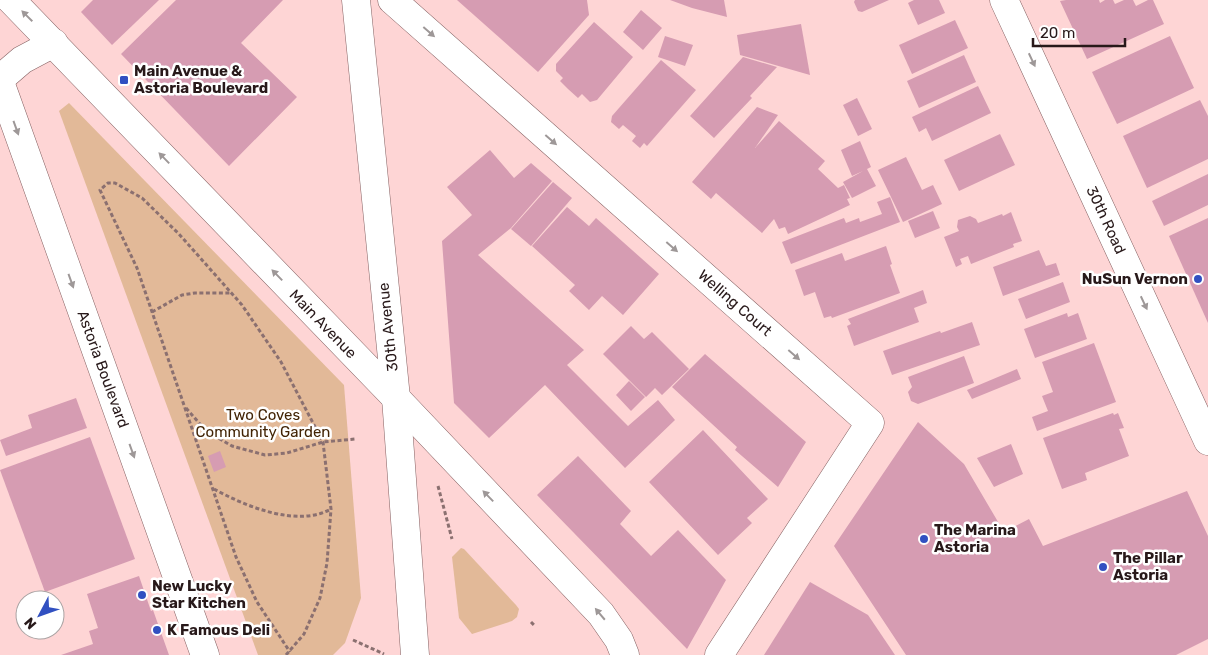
<svg xmlns="http://www.w3.org/2000/svg" width="1208" height="655" font-family="Rubik,sans-serif">
<style>
.green{fill:#e2b998}
.building{fill:#d69cb2}
.lines{fill:none;stroke-linecap:round;stroke-linejoin:round}
.street-casing{stroke:#856162;stroke-width:29}
.secondary-casing{stroke:#856162;stroke-width:29}
.path{stroke:#8b7070;stroke-width:3;stroke-dasharray:4 2.5;stroke-linecap:butt}
.street{stroke:#fff;stroke-width:28}
.secondary{stroke:#fff;stroke-width:28}
.oneway{fill:#9e9898}
.poi-dot{fill:#3150c1;stroke:#fff;stroke-width:2}
.labels{text-anchor:middle;dominant-baseline:central;stroke-width:5;stroke-linejoin:round;paint-order:stroke}
.poi-label{font-size:15px;font-weight:bold;fill:#28191a;stroke:#fff;text-anchor:start}
.street-label{font-size:15px;fill:#28191a;stroke:#fff}
.park-label{font-size:15px;fill:#422405;stroke:#fff}
</style>
<rect width="100%" height="100%" fill="#fed5d5"/>
<g class="green">
<polygon points="69,103 344,385 361,598 345,643 333,655 258,655 59,111"/>
<polygon points="461,548 464,549 516,605 519,609 517,617 512,621 472,634 459,618 452,557"/>
</g>
<g class="building">
<polygon points="93,0 159,0 112,45 81,12"/>
<polygon points="176,0 283,0 241,43 297,97 229,166 121,54"/>
<polygon points="457,0 587,0 589,15 538,72"/>
<polygon points="670,0 724,0 727,17 692,8"/>
<polygon points="855,0 889,0 862,12 858,11 854,2"/>
<polygon points="914,0 939,0 945,13 918,25 908,3"/>
<polygon points="1066,0 1099,0 1100,3 1105,0 1113,0 1115,4 1124,0 1133,0 1136,6 1148,0 1153,0 1164,24 1087,59 1060,1"/>
<polygon points="641,10 662,28 643,50 623,32"/>
<polygon points="955,20 968,48 912,74 899,45"/>
<polygon points="594,22 633,57 597,100 590,102 582,94 578,98 568,89 560,81 563,78 556,71 556,64"/>
<polygon points="801,24 810,75 740,55 737,35"/>
<polygon points="665,36 693,45 685,66 658,57"/>
<polygon points="1170,36 1194,88 1117,124 1092,72"/>
<polygon points="964,55 976,82 919,108 907,81"/>
<polygon points="743,57 777,67 750,96 752,98 714,138 690,116"/>
<polygon points="661,60 696,90 647,146 644,143 640,148 632,141 636,136 623,125 619,129 611,122 612,116"/>
<polygon points="978,86 991,113 932,141 926,128 919,132 912,117"/>
<polygon points="857,98 872,129 858,136 843,105"/>
<polygon points="1200,100 1208,116 1208,159 1147,188 1123,136"/>
<polygon points="757,107 778,115 755,148 779,121 825,161 818,169 838,188 844,185 850,198 847,199 850,205 788,234 785,227 779,229 774,219 762,233 716,193 711,199 692,182"/>
<polygon points="1000,134 1015,165 959,191 944,160"/>
<polygon points="860,141 871,167 867,169 876,186 852,198 843,182 863,171 852,176 841,150"/>
<polygon points="490,150 514,178 531,163 552,181 511,228 478,255 584,350 567,365 628,426 658,400 675,420 625,468 545,385 489,438 454,403 442,241 472,215 447,187"/>
<polygon points="906,157 922,190 933,185 942,204 903,222 878,170"/>
<polygon points="1208,174 1208,205 1164,226 1152,201"/>
<polygon points="553,182 572,198 531,246 511,229"/>
<polygon points="890,197 900,222 791,264 782,242 844,218 846,223 859,218 860,222 882,214 877,202"/>
<polygon points="567,207 589,226 596,218 659,274 623,315 602,296 589,310 569,291 575,285 532,246"/>
<polygon points="933,211 940,228 915,238 908,221"/>
<polygon points="1011,212 1022,241 1013,244 1014,247 971,264 968,256 960,259 962,264 956,267 944,237 959,231 957,227 958,220 970,216 976,219 978,223 1002,214 1003,216"/>
<polygon points="1208,218 1208,323 1169,236"/>
<polygon points="886,246 892,264 890,265 900,293 832,318 831,316 824,318 815,292 804,296 795,270 842,253 845,261"/>
<polygon points="1039,250 1046,266 1056,263 1060,275 1003,296 993,267"/>
<polygon points="1063,282 1070,302 1026,319 1018,299"/>
<polygon points="923,290 927,303 914,308 919,322 854,346 847,326 851,324 848,319"/>
<polygon points="1067,313 1068,317 1078,313 1087,339 1035,358 1024,329"/>
<polygon points="972,322 980,345 892,375 883,351 940,331 941,333"/>
<polygon points="631,326 644,339 652,332 689,369 662,395 655,388 646,397 603,354"/>
<polygon points="1094,343 1116,402 1037,431 1032,417 1048,411 1042,396 1053,392 1042,362"/>
<polygon points="705,354 806,442 778,487 735,450 737,447 672,387"/>
<polygon points="964,356 974,383 918,404 911,401 908,392 912,387 908,377"/>
<polygon points="1017,369 1021,379 972,399 967,390"/>
<polygon points="629,381 645,397 631,411 616,395"/>
<polygon points="76,398 87,428 6,456 0,440 32,428 28,415"/>
<polygon points="1113,413 1114,415 1118,413 1124,428 1119,429 1129,456 1085,473 1087,480 1062,489 1043,438"/>
<polygon points="918,422 964,464 1004,532 1029,519 1043,546 1187,491 1208,536 1208,639 1176,655 906,655 834,546"/>
<polygon points="703,430 768,499 747,518 752,523 718,555 649,482"/>
<polygon points="90,437 135,559 45,592 0,470"/>
<polygon points="1011,444 1023,474 994,487 977,458"/>
<polygon points="220,451 226,467 214,472 208,456"/>
<polygon points="578,456 631,511 620,524 651,556 678,530 726,580 687,649 537,495"/>
<polygon points="139,576 151,611 153,610 169,655 61,655 93,644 89,631 98,628 87,594"/>
<polygon points="810,582 868,615 895,655 764,655"/>
</g>
<g class="lines">
<defs>
<g id="street">
<polyline points="392,0 870,423 719,655"/>
<polyline points="1004,0 1208,441"/>
</g>
<g id="secondary">
<polyline points="11,0 396,398 601,614 619,640 625,655"/>
<polyline points="356,0 396,398 415,655"/>
<polyline points="0,79 22,60 54,43"/>
<polyline points="0,82 205,655"/>
</g>
</defs>
<use href="#street" class="street-casing"/>
<use href="#secondary" class="secondary-casing"/>
<g class="path">
<polyline points="152,312 182,295 195,293 232,293"/>
<polyline points="186,408 206,431 232,446 265,455 287,453 323,442 355,439"/>
<polyline points="438,486 452,539"/>
<path d="M 214,489 C 245,506 297,528 331,509"/>
<polyline points="531,622 534,625"/>
<polyline points="353,640 384,654"/>
<polyline points="286,655 304,634 320,598 327,563 331,509 323,442 281,362 242,305 179,234 142,198 115,183 108,183 100,190 137,268 236,557 257,602 290,652"/>
</g>
<use href="#street" class="street"/>
<use href="#secondary" class="secondary"/>
</g>
<defs><path id="oneway-solid" d="M-6-.8H1V-3.2L6.5 0L1 3.2V.8H-6Z" transform="scale(1.25)"/></defs>
<g class="oneway">
<use href="#oneway-solid" transform="translate(27 16) rotate(-135)"/>
<use href="#oneway-solid" transform="translate(429 32) rotate(41)"/>
<use href="#oneway-solid" transform="translate(1032 60) rotate(65)"/>
<use href="#oneway-solid" transform="translate(16 128) rotate(70)"/>
<use href="#oneway-solid" transform="translate(551 140) rotate(41)"/>
<use href="#oneway-solid" transform="translate(164 158) rotate(-134)"/>
<use href="#oneway-solid" transform="translate(672 247) rotate(41)"/>
<use href="#oneway-solid" transform="translate(277 275) rotate(-134)"/>
<use href="#oneway-solid" transform="translate(71 281) rotate(70)"/>
<use href="#oneway-solid" transform="translate(1144 303) rotate(65)"/>
<use href="#oneway-solid" transform="translate(794 355) rotate(41)"/>
<use href="#oneway-solid" transform="translate(132 451) rotate(70)"/>
<use href="#oneway-solid" transform="translate(488 496) rotate(-134)"/>
<use href="#oneway-solid" transform="translate(600 614) rotate(-130)"/>
</g>
<g class="poi-dot">
<rect x="119" y="75" width="10" height="10" rx="2.5"/>
<circle cx="1198" cy="279" r="5"/>
<circle cx="924" cy="539" r="5"/>
<circle cx="1103" cy="567" r="5"/>
<circle cx="142" cy="595" r="5"/>
<circle cx="157" cy="630" r="5"/>
</g>
<g class="labels">
<g class="poi-label">
<text x="134" y="71">Main Avenue &amp;<tspan x="134" dy="17">Astoria Boulevard</tspan></text>
<text x="1188" y="279" text-anchor="end">NuSun Vernon</text>
<text x="934" y="530">The Marina<tspan x="934" dy="17">Astoria</tspan></text>
<text x="1113" y="558">The Pillar<tspan x="1113" dy="17">Astoria</tspan></text>
<text x="152" y="586">New Lucky<tspan x="152" dy="17">Star Kitchen</tspan></text>
<text x="167" y="630">K Famous Deli</text>
</g>
<g class="street-label">
<text transform="translate(1106 220) rotate(65)">30th Road</text>
<text transform="translate(735 303) rotate(41)">Welling Court</text>
<text transform="translate(323 324) rotate(46)">Main Avenue</text>
<text transform="translate(388 327) rotate(-96)">30th Avenue</text>
<text transform="translate(103 369) rotate(70)">Astoria Boulevard</text>
</g>
<g class="park-label">
<text x="263" y="415">Two Coves<tspan x="263" dy="17">Community Garden</tspan></text>
</g>
</g>
<g transform="translate(40 615) rotate(229)"><circle r="24" fill="#ffffff" stroke="#a9a3a3"/>
<path d="M0-4L9 19L0 12L-9 19Z" fill="#3150c1"/>
<text y="-8" font-size="14" font-weight="bold" text-anchor="middle" fill="#28191a">N</text>
</g>
<path d="M1033 38v8h92v-8" fill="none" stroke="#28191a" stroke-width="2.5"/>
<text x="1040" y="38" font-size="15" fill="#28191a" stroke="#ffffff" stroke-width="4" paint-order="stroke">20 m</text>
</svg>
